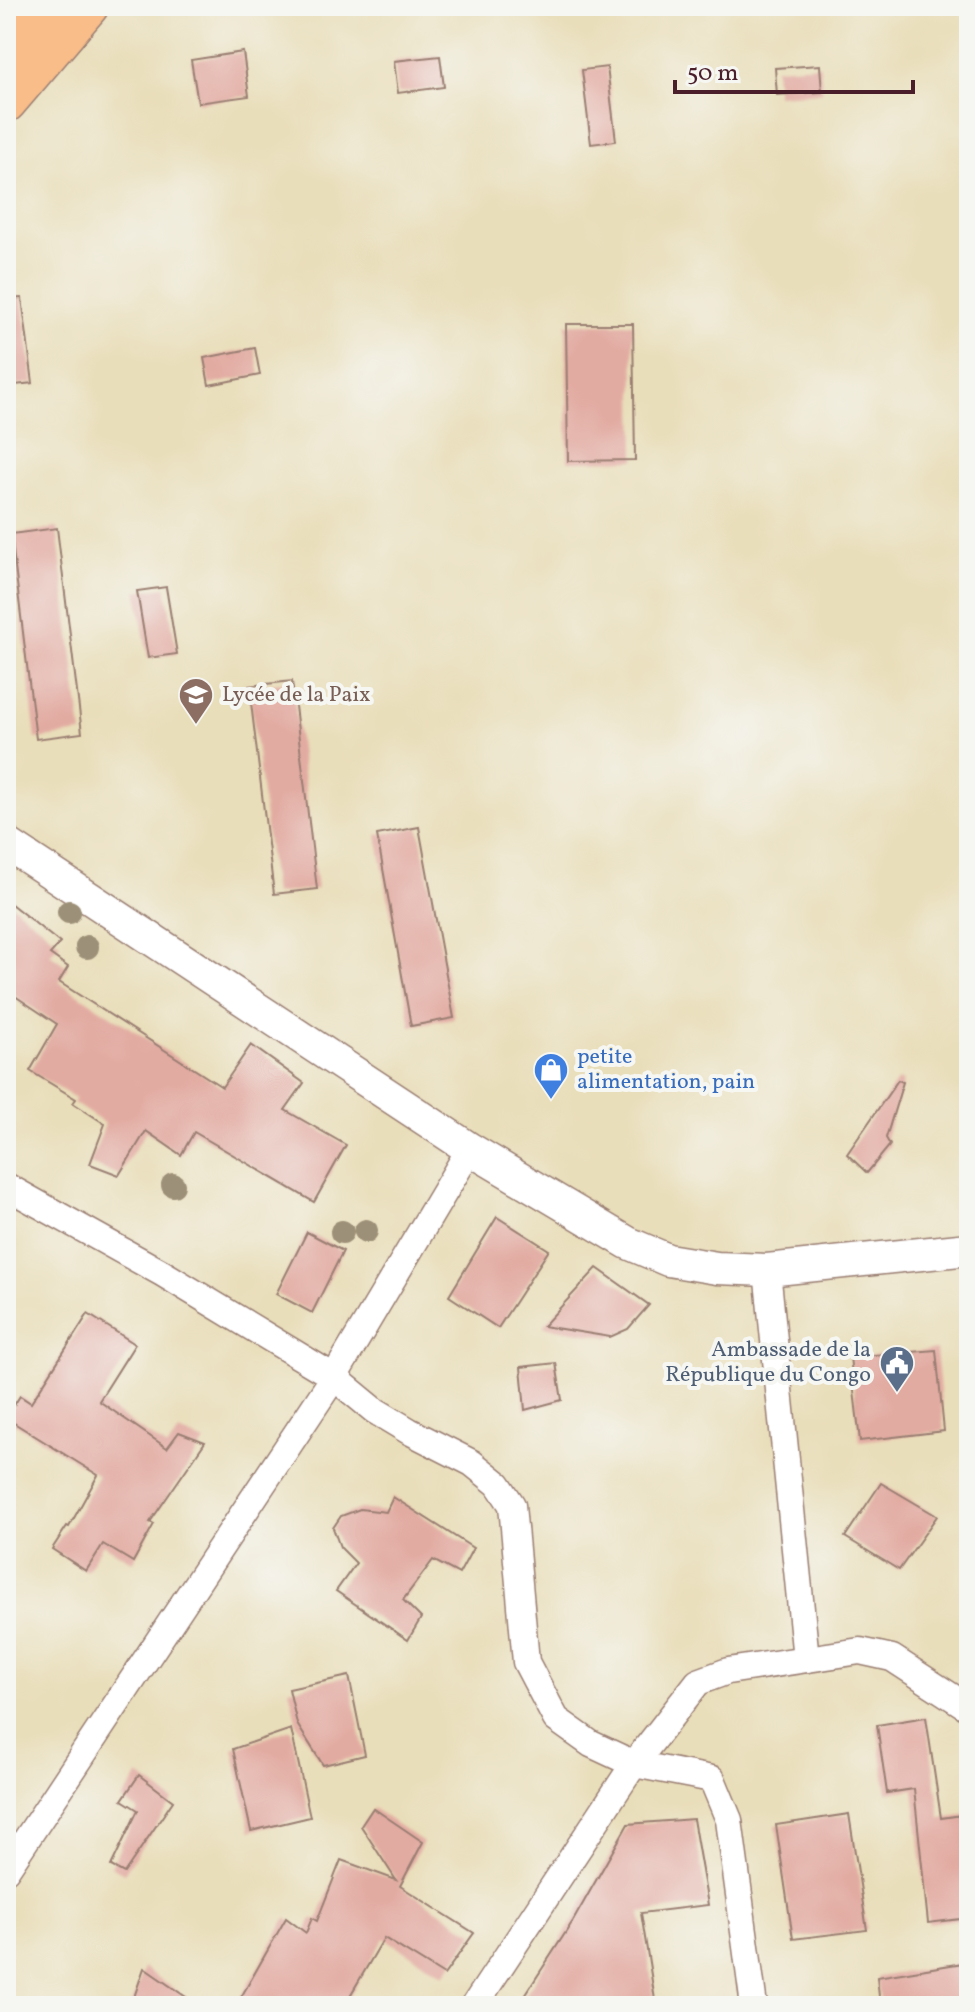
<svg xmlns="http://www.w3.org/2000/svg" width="975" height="2012" font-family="Vollkorn,serif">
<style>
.building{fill:#e2aba2}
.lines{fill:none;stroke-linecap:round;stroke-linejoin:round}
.minor-casing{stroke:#9a7e72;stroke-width:29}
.tertiary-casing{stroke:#9a7e72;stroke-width:35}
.primary-casing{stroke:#9a7e72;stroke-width:43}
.minor{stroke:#fff;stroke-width:26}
.tertiary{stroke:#fff;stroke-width:32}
.primary{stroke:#f8bd89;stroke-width:40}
.tree{fill:#9d9078}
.labels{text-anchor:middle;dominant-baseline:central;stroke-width:8;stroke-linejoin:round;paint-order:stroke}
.education-label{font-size:22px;fill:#785e54;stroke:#f6f6f2;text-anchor:start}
.shop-label{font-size:22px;fill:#366cbe;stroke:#f6f6f2;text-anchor:start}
.service-label{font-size:22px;fill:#4e5e75;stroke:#f6f6f2;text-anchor:end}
</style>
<rect width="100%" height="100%" fill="#f6f6f2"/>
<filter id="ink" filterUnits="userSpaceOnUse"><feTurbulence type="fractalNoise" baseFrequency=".0125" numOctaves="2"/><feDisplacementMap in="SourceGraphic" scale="16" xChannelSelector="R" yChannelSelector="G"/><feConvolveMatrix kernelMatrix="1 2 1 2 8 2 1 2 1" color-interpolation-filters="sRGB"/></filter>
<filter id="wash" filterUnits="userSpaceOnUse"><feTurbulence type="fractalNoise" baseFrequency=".006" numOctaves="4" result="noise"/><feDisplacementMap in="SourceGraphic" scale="32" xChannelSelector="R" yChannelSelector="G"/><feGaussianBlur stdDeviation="1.8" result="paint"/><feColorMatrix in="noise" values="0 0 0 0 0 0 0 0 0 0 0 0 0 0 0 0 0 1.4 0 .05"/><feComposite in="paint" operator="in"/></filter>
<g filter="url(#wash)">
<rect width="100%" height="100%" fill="#e9deba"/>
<g id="blocks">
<g class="building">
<polygon points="243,52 249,96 198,103 191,60"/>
<polygon points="440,56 444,87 398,93 394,61"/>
<polygon points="820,65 822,92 777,95 775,68"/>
<polygon points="607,67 616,141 591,144 582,70"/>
<polygon points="22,298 33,383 6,386 6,299"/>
<polygon points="566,324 633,324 635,460 568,461"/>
<polygon points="255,348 260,375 209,385 204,358"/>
<polygon points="57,528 82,733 36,739 11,534"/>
<polygon points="166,587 177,654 148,658 137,591"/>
<polygon points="292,681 317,889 274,894 249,686"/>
<polygon points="419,827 454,1018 411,1026 377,835"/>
<polygon points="6,900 60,943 50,954 68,967 59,982 222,1087 251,1045 304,1083 285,1110 346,1145 314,1202 194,1132 181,1155 146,1131 119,1175 90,1164 105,1124 73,1103 76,1099 30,1071 57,1024 6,990"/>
<polygon points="898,1080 903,1082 886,1138 890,1145 867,1173 847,1154"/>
<polygon points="497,1217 549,1250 498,1328 449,1296"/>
<polygon points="307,1232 343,1251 312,1313 276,1294"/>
<polygon points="597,1268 649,1305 628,1329 610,1337 543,1326"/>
<polygon points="88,1314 135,1344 99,1401 167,1448 179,1432 205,1442 150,1522 154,1524 133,1562 103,1544 86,1571 52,1549 67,1526 69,1527 98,1475 6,1418 20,1396 31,1403"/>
<polygon points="936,1350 944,1431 860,1441 850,1357"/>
<polygon points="556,1363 562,1400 525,1410 521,1367"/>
<polygon points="881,1483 937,1516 899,1570 845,1537"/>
<polygon points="393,1497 473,1548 459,1574 433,1560 403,1600 421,1618 408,1640 336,1591 356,1563 340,1547 333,1528 341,1516 360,1509 386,1512"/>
<polygon points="349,1676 365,1755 323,1765 297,1724 289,1689"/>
<polygon points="926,1717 941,1818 969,1814 969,1918 928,1923 914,1789 887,1793 877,1725"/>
<polygon points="291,1729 310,1817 251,1831 233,1749"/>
<polygon points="139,1775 173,1801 124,1873 111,1866 138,1810 122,1800"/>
<polygon points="373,1808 423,1842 400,1886 474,1933 444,1975 384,1938 344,2006 236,2006 286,1918 306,1933 312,1918 317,1921 341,1860 396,1880 361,1826"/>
<polygon points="849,1814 867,1930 793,1939 776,1825"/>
<polygon points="693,1819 708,1905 641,1913 656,2006 518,2006 573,1921 628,1824"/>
<polygon points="969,1962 969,2006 880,2006 877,1977"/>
<polygon points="144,1968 199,2006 131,2006"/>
</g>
</g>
</g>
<g filter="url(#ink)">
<use href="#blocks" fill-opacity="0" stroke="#9a7e72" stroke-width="2"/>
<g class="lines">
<defs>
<g id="minor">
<polyline points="6,1186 162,1273 334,1377 374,1410 409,1431 472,1463 498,1484 512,1505 526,1662 556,1719 591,1744 634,1764 712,1779 729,1820 754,2006"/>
<polyline points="767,1270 806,1659"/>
<polyline points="6,1870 334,1377 470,1149"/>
<polyline points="474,2006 634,1764 698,1682 728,1671 860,1651 892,1658 969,1708"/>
</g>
<polyline id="tertiary" points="6,843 470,1149 628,1243 668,1260 717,1268 767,1270 969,1249"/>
<g id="primary">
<polyline points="6,45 39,6"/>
<polyline points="6,102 88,6"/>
</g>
</defs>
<use href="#minor" class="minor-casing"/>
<use href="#tertiary" class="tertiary-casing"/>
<use href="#primary" class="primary-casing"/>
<use href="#minor" class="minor"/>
<use href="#tertiary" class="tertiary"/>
<use href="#primary" class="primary"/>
</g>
<g class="tree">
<circle cx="69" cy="912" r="12"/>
<circle cx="87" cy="947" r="12"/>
<circle cx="173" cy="1185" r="12"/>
<circle cx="366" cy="1231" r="12"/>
<circle cx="342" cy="1232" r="12"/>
</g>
</g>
<defs>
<symbol id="school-pin" viewBox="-11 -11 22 30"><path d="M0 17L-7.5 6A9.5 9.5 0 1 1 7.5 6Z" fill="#8d6e63" stroke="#f6f6f2"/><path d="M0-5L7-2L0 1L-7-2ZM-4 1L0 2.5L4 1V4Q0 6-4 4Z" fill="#fff"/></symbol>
<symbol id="shop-pin" viewBox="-11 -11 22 30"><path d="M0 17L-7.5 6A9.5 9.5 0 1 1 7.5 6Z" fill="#3f7fe0" stroke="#f6f6f2"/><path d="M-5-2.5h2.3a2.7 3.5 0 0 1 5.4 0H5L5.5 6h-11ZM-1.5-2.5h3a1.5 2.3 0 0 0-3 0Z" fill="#fff"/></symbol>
<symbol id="civic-pin" viewBox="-11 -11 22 30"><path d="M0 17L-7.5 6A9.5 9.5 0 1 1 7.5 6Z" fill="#5c6f8a" stroke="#f6f6f2"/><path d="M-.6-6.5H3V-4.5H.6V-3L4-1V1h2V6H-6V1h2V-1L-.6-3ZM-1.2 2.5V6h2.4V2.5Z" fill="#fff"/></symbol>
</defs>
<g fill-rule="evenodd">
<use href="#school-pin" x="176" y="675" width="40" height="54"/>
<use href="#shop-pin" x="531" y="1050" width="40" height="54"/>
<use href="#civic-pin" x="877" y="1343" width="40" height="54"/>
</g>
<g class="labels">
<g class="education-label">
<text x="222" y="695">Lycée de la Paix</text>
</g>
<g class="shop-label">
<text x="577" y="1057">petite<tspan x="577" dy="25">alimentation, pain</tspan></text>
</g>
<g class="service-label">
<text x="871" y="1350">Ambassade de la<tspan x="871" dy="25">République du Congo</tspan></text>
</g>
</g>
<rect width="975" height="2012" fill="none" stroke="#f6f6f2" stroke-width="32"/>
<path d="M675 80v12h238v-12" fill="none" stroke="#4a1f2b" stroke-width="4"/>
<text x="687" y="80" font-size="24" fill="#4a1f2b" stroke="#f6f6f2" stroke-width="6" paint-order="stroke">50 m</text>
</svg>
